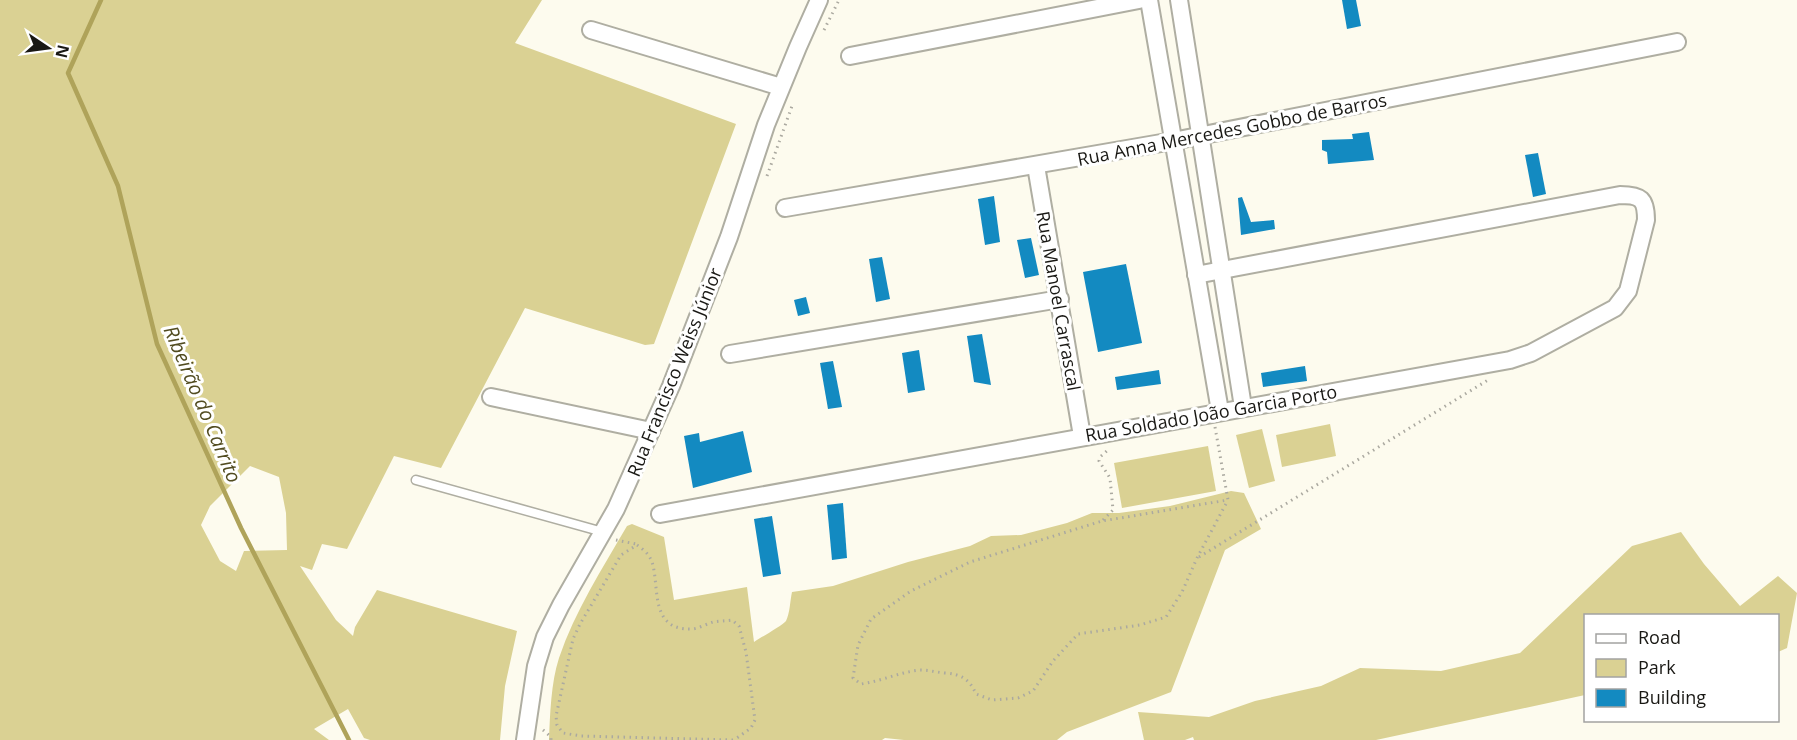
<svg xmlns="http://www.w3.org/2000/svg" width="1797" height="740" font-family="'Open Sans',sans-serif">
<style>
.green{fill:#dad193;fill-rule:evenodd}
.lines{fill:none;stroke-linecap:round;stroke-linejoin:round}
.stream{stroke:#afa35a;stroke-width:4.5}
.building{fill:#138ac1}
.lane-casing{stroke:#afaea2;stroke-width:11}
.street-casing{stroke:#afaea2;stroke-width:20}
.path{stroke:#aba9a0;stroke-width:3;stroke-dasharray:1.5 4.5;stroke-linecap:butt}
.lane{stroke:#fff;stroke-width:8}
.street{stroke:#fff;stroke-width:16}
.labels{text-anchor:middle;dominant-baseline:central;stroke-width:6;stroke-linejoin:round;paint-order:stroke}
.street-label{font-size:18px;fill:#191814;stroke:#fff}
.water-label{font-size:20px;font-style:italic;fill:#524c21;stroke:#fff}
</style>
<rect width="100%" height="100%" fill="#fdfbee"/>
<g class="green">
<path d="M 0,0 L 542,0 L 515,43 L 736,124 L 654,344 L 645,345 L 525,308 L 441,468 L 394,456 L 347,549 L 322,544 L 312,570 L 300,566 L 336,620 L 353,636 L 355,627 L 377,590 L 517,631 L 505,686 L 500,740 L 370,740 L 364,738 L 348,709 L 314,729 L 329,740 L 0,740 ZM 250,466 L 279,477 L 286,513 L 287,550 L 244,551 L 236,571 L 220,561 L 201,525 L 210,506 Z"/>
<polygon points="1330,424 1336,456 1282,467 1276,435"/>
<polygon points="1262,429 1275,481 1249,488 1236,435"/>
<polygon points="1208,446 1216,491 1122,508 1114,463"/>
<path d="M 1231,491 L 1244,493 L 1261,529 L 1225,550 L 1171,692 L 1067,732 L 1057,740 L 904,740 L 885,738 L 882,740 L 549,740 C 550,715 551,682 559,658 C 575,611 602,569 627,526 L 632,524 L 664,537 L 674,600 L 747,587 L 754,642 C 760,638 783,625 786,621 C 790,613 790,601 792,592 L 833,586 L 908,562 L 970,546 L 991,536 L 1021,535 L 1067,523 L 1092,513 L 1119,513 L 1170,506 Z"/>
<polygon points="1681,532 1704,564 1740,606 1778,576 1797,593 1787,648 1778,652 1778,616 1586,616 1585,695 1376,740 1194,740 1193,737 1185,740 1144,740 1138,712 1209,717 1255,701 1321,686 1360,668 1441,671 1520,653 1632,546"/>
</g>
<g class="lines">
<polyline class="stream" points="101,0 68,73 118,186 157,344 241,528 349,740"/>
</g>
<g class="building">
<polygon points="1342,0 1356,0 1361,26 1347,29"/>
<polygon points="1369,132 1374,160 1328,164 1327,152 1322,150 1322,140 1353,139 1352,134"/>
<polygon points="1538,153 1546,194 1533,197 1525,155"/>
<polygon points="994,196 1000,242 985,245 978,199"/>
<polygon points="1242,197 1251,222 1274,220 1275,229 1241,235 1238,198"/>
<polygon points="1031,238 1039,275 1025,278 1017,240"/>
<polygon points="882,257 890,299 876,302 869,259"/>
<polygon points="1126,264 1142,343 1098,352 1083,272"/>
<polygon points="806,297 810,313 798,316 794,300"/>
<polygon points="982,334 991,385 974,382 967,336"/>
<polygon points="919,350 925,390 908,393 902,353"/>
<polygon points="833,361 842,407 828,409 820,363"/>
<polygon points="1305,366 1307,381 1263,387 1261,373"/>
<polygon points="1159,370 1161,384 1117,390 1115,377"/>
<polygon points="743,431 752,472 693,488 684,436 699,433 700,442"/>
<polygon points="843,503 847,558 832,560 827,505"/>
<polygon points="772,516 781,574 763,577 754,519"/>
</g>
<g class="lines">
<defs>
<polyline id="lane" points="416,480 603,532"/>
<g id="street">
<polyline points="1149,0 1220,411"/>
<polyline points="1179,0 1243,407"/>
<polyline points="591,30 781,87"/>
<polyline points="850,56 1139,0"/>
<polyline points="1036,166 1082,436"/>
<polyline points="785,208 1173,141 1677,42"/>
<polyline points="730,354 1060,299"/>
<polyline points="491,397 651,431"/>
<path d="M 660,514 L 1510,360 L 1531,353 L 1615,308 L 1628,291 L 1646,220 C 1646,199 1641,195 1620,195 L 1196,275"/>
<polyline points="525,740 536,666 545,637 561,605 616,509 671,386 729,237 766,125 798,47 819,0"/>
</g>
</defs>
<use href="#lane" class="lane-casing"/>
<use href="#street" class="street-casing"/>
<g class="path">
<polyline points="824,30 839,0"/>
<polyline points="767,176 792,106"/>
<path d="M 1215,427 L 1228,500 L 1102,521 L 970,562 L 911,591 L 871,619 L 858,645 L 853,678 L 861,684 C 882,681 900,672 920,670 C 928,670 936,672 944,673 C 960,674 969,678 976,694 L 992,700 L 1018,698 L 1033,691 L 1053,661 L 1078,634 L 1140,625 L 1166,617 L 1182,592 L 1197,558 L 1228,500"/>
<polyline points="1103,520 1113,510 1110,478 1099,461 1100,457 1109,449"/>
<polyline points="616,540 636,544"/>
<polyline points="1199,557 1488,380"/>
<polyline points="543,730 551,737 551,740"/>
<path d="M 733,740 L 581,736 L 563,733 L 557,725 L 556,716 L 573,639 L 580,624 L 621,555 L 637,545 C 643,549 649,554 652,562 C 660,587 649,630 691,629 C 698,629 706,624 713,622 C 719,621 725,621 732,620 L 739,626 L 746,652 L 755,720 L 751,728 L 734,740"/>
</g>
<use href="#lane" class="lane"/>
<use href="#street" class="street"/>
</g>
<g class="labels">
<g class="street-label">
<text transform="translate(1232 129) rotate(-11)">Rua Anna Mercedes Gobbo de Barros</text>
<text transform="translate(1059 301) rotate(80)">Rua Manoel Carrascal</text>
<text transform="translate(674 372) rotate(-68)">Rua Francisco Weiss Júnior</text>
<text transform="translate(1211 413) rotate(-10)">Rua Soldado João Garcia Porto</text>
</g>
<g class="water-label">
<text transform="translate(203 404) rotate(67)">Ribeirão do Carrito</text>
</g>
</g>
<rect x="1584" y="614" width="195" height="108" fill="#ffffff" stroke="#a3a3a1" stroke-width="1.5"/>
<rect x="1596" y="634" width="30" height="9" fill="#ffffff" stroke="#a3a3a1" stroke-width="1.5"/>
<text x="1638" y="644" font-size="18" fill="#191814">Road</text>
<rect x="1596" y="659" width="30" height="18" fill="#dad193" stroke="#a3a3a1" stroke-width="1.5"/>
<text x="1638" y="674" font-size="18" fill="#191814">Park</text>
<rect x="1596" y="689" width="30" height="18" fill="#138ac1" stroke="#a3a3a1" stroke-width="1.5"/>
<text x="1638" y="704" font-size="18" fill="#191814">Building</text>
<g transform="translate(48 48) rotate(103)" stroke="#ffffff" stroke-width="4.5" paint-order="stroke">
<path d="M0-4.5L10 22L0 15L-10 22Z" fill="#191814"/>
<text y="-9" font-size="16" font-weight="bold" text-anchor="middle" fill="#191814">N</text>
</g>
</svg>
